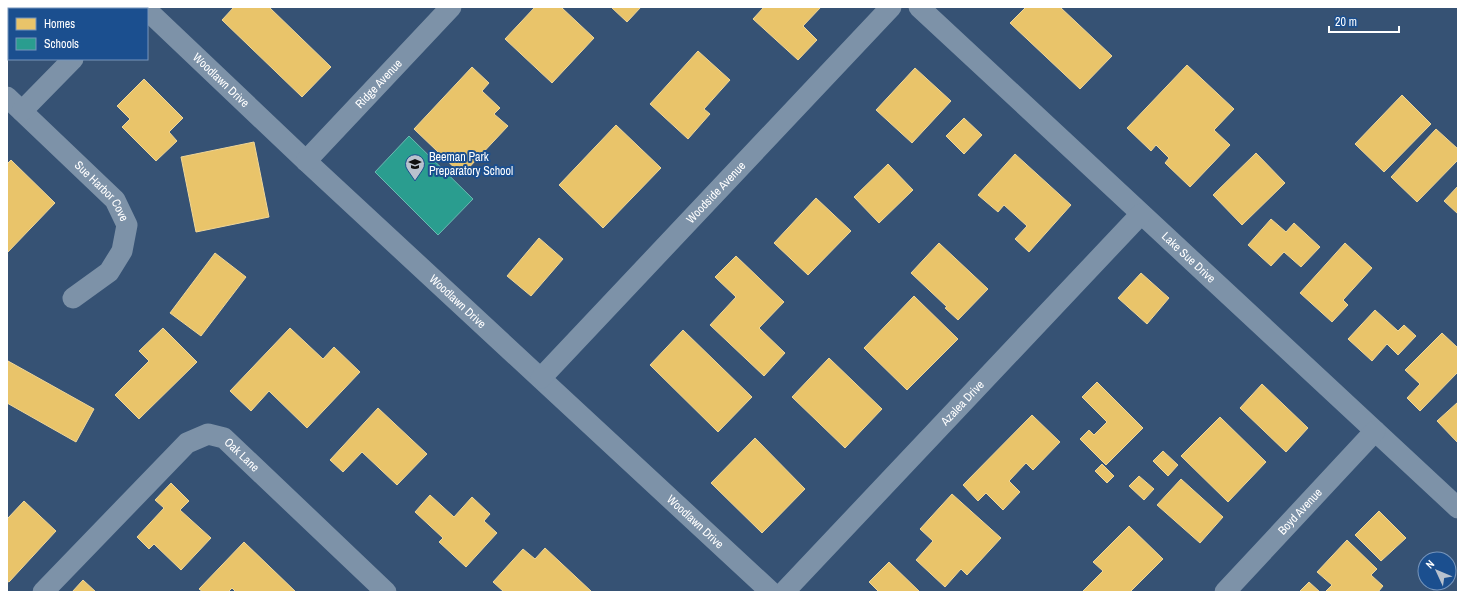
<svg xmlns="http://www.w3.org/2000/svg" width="1465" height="599" font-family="'Archivo Narrow',sans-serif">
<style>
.homes{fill:#e9c46a;stroke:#f0d697}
.schools{fill:#2a9d8f;stroke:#6abab1}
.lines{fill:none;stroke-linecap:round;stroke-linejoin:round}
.minor{stroke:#7d92a8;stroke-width:21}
.labels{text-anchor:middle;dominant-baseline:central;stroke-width:4;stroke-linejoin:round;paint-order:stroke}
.street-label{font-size:12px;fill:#fff;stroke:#1b4f8f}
.poi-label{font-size:12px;fill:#fff;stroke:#1b4f8f;text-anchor:start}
</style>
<rect width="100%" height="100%" fill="#365274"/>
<g class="homes">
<polygon points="7,7 33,7 31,9 9,9 9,33 7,35"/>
<polygon points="234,7 269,7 331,67 302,97 222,20"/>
<polygon points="535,7 561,7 594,38 552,83 505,39"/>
<polygon points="611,7 641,7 627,22"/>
<polygon points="764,7 821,7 803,26 817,40 798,60 753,19"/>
<polygon points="1026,7 1060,7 1112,56 1080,89 1010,23"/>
<polygon points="698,51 730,80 704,109 710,114 688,139 650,104"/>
<polygon points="1187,65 1234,109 1214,130 1230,145 1190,187 1165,163 1169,158 1156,145 1151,151 1127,128"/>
<polygon points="472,67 489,83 482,91 500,108 494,114 508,126 462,175 414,129"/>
<polygon points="915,68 951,101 912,143 876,110"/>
<polygon points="144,79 183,118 169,132 177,141 156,161 122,127 130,119 117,106"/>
<polygon points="1402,95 1431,124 1384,172 1355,144"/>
<polygon points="964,118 982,135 964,154 946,136"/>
<polygon points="616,125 661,168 603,228 559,185"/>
<polygon points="1436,129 1458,149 1458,160 1417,202 1391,177"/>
<polygon points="254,142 269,217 196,232 181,157"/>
<polygon points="1256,153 1285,183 1242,225 1213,195"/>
<polygon points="1015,154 1071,205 1029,252 1015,239 1027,226 1004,205 998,212 978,195"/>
<polygon points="11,160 55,203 7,253 7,164"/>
<polygon points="888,164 913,190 879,223 854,197"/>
<polygon points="1458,186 1458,214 1444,201"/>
<polygon points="816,198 851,231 808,275 774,243"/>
<polygon points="1271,219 1286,232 1294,223 1320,247 1301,267 1284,252 1271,266 1248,245"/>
<polygon points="539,238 563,259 531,296 507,276"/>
<polygon points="939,243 988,289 958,320 945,308 947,307 911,273"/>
<polygon points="1345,243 1372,268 1343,300 1348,305 1332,322 1300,293"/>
<polygon points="215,253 246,277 201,336 170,313"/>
<polygon points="736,256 784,302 759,328 785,353 764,376 710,325 736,297 715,277"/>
<polygon points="1141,273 1169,298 1147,324 1118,298"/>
<polygon points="914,296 958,339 907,390 864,348"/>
<polygon points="1375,310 1398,331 1404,325 1416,336 1398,355 1387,344 1372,361 1348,339"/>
<polygon points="163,328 197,362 139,419 115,395 149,361 139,351"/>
<polygon points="290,328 323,359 334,347 360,372 307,428 269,391 251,411 230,391"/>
<polygon points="683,330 752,397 718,432 650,365"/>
<polygon points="1442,333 1458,348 1458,372 1420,411 1407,398 1420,384 1405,370"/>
<polygon points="829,358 882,409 845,448 792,397"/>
<polygon points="8,361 94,409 76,442 7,403 7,363"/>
<polygon points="1097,382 1143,428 1106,465 1080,439 1089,430 1094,435 1107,422 1082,397"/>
<polygon points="1262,384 1308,428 1286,452 1240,408"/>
<polygon points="1458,402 1458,443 1437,421"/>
<polygon points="378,408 427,454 397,485 362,452 343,472 330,460"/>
<polygon points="1032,415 1060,442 1033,470 1026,463 1009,481 1020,492 1003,510 986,493 978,501 963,485"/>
<polygon points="1220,417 1266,462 1228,502 1181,456"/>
<polygon points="755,438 805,489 762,533 711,483"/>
<polygon points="1163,451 1178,465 1168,476 1153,461"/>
<polygon points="1102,464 1114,476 1107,483 1095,471"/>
<polygon points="1139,476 1154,489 1144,500 1129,486"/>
<polygon points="1181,479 1223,517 1200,543 1157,505"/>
<polygon points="171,483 189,501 180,510 211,538 181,570 154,544 149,549 137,537 164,508 155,500"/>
<polygon points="952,494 1001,538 967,575 961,569 945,587 916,560 933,541 920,529"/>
<polygon points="430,495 454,517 472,497 490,514 484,521 497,533 466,567 439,542 443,538 415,512"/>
<polygon points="24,501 56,531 9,582 7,581 7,517 8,518"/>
<polygon points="1379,511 1406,538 1381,561 1355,535"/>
<polygon points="1129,526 1163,559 1130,592 1082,592 1103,571 1093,562"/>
<polygon points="1347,540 1377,569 1371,575 1383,586 1378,592 1325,592 1332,585 1317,572"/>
<polygon points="244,542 296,592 236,592 232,588 228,592 203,592 199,589"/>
<polygon points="545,548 592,592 504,592 493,582 523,549 535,559"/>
<polygon points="889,562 920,592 879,592 869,582"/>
<polygon points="83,580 96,592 72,592"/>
<polygon points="1309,582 1320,592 1299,592"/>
</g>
<polygon class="schools" points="409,136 473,199 438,235 375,172"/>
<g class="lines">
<g class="minor">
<path id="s1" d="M 919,7 L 1458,508"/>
<polyline points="123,9 125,7"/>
<path id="s2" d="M 147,10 L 306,161 L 771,592"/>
<path id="s3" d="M 7,97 L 115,200 L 127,225 L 122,251 L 109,272 L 73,298"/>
<polyline points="22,111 73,59"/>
<path id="s4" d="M 306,161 L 451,7"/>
<path id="s5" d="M 541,378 L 891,7"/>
<path id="s6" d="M 43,592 L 187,443 L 208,434 L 224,438 L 386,592"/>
<path id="s7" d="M 784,592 L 1141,214"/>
<path id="s8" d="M 1225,592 L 1375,431"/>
</g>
</g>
<defs>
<symbol id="school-pin" viewBox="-11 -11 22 30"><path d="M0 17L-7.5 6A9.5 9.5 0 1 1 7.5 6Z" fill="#b9c2ce" stroke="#1b4f8f"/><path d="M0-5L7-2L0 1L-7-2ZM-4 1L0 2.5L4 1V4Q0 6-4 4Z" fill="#111"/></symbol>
</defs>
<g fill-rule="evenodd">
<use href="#school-pin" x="404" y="153" width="22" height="30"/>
</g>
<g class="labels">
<g class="street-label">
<text stroke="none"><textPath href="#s2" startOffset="102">Woodlawn Drive</textPath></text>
<text stroke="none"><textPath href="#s4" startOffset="106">Ridge Avenue</textPath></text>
<text stroke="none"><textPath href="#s5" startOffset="255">Woodside Avenue</textPath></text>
<text stroke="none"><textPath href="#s3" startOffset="134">Sue Harbor Cove</textPath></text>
<text stroke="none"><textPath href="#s1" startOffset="368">Lake Sue Drive</textPath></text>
<text stroke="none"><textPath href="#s2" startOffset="426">Woodlawn Drive</textPath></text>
<text stroke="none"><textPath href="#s7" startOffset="260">Azalea Drive</textPath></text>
<text stroke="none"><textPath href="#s6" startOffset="271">Oak Lane</textPath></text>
<text stroke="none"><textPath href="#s8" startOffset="110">Boyd Avenue</textPath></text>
<text stroke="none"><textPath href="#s2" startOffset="750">Woodlawn Drive</textPath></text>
</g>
<g class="poi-label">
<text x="429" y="157">Beeman Park<tspan x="429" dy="14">Preparatory School</tspan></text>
</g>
</g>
<rect width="1465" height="599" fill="none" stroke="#ffffff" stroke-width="16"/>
<rect x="8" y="8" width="140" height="52" fill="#1b4f8f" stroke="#7695bc"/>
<rect x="16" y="18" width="20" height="12" fill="#e9c46a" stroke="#7695bc"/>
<text x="44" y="28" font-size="12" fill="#ffffff">Homes</text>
<rect x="16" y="38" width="20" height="12" fill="#2a9d8f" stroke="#7695bc"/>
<text x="44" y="48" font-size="12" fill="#ffffff">Schools</text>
<g transform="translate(1437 571) rotate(314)"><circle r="19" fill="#1b4f8f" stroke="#7695bc"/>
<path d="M0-3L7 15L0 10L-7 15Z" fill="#b9c2ce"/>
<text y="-6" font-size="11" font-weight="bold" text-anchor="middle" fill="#ffffff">N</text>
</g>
<path d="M1329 26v6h70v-6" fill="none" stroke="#ffffff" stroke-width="2"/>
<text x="1335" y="26" font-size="12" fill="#ffffff" stroke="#1b4f8f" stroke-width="3" paint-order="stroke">20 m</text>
</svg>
